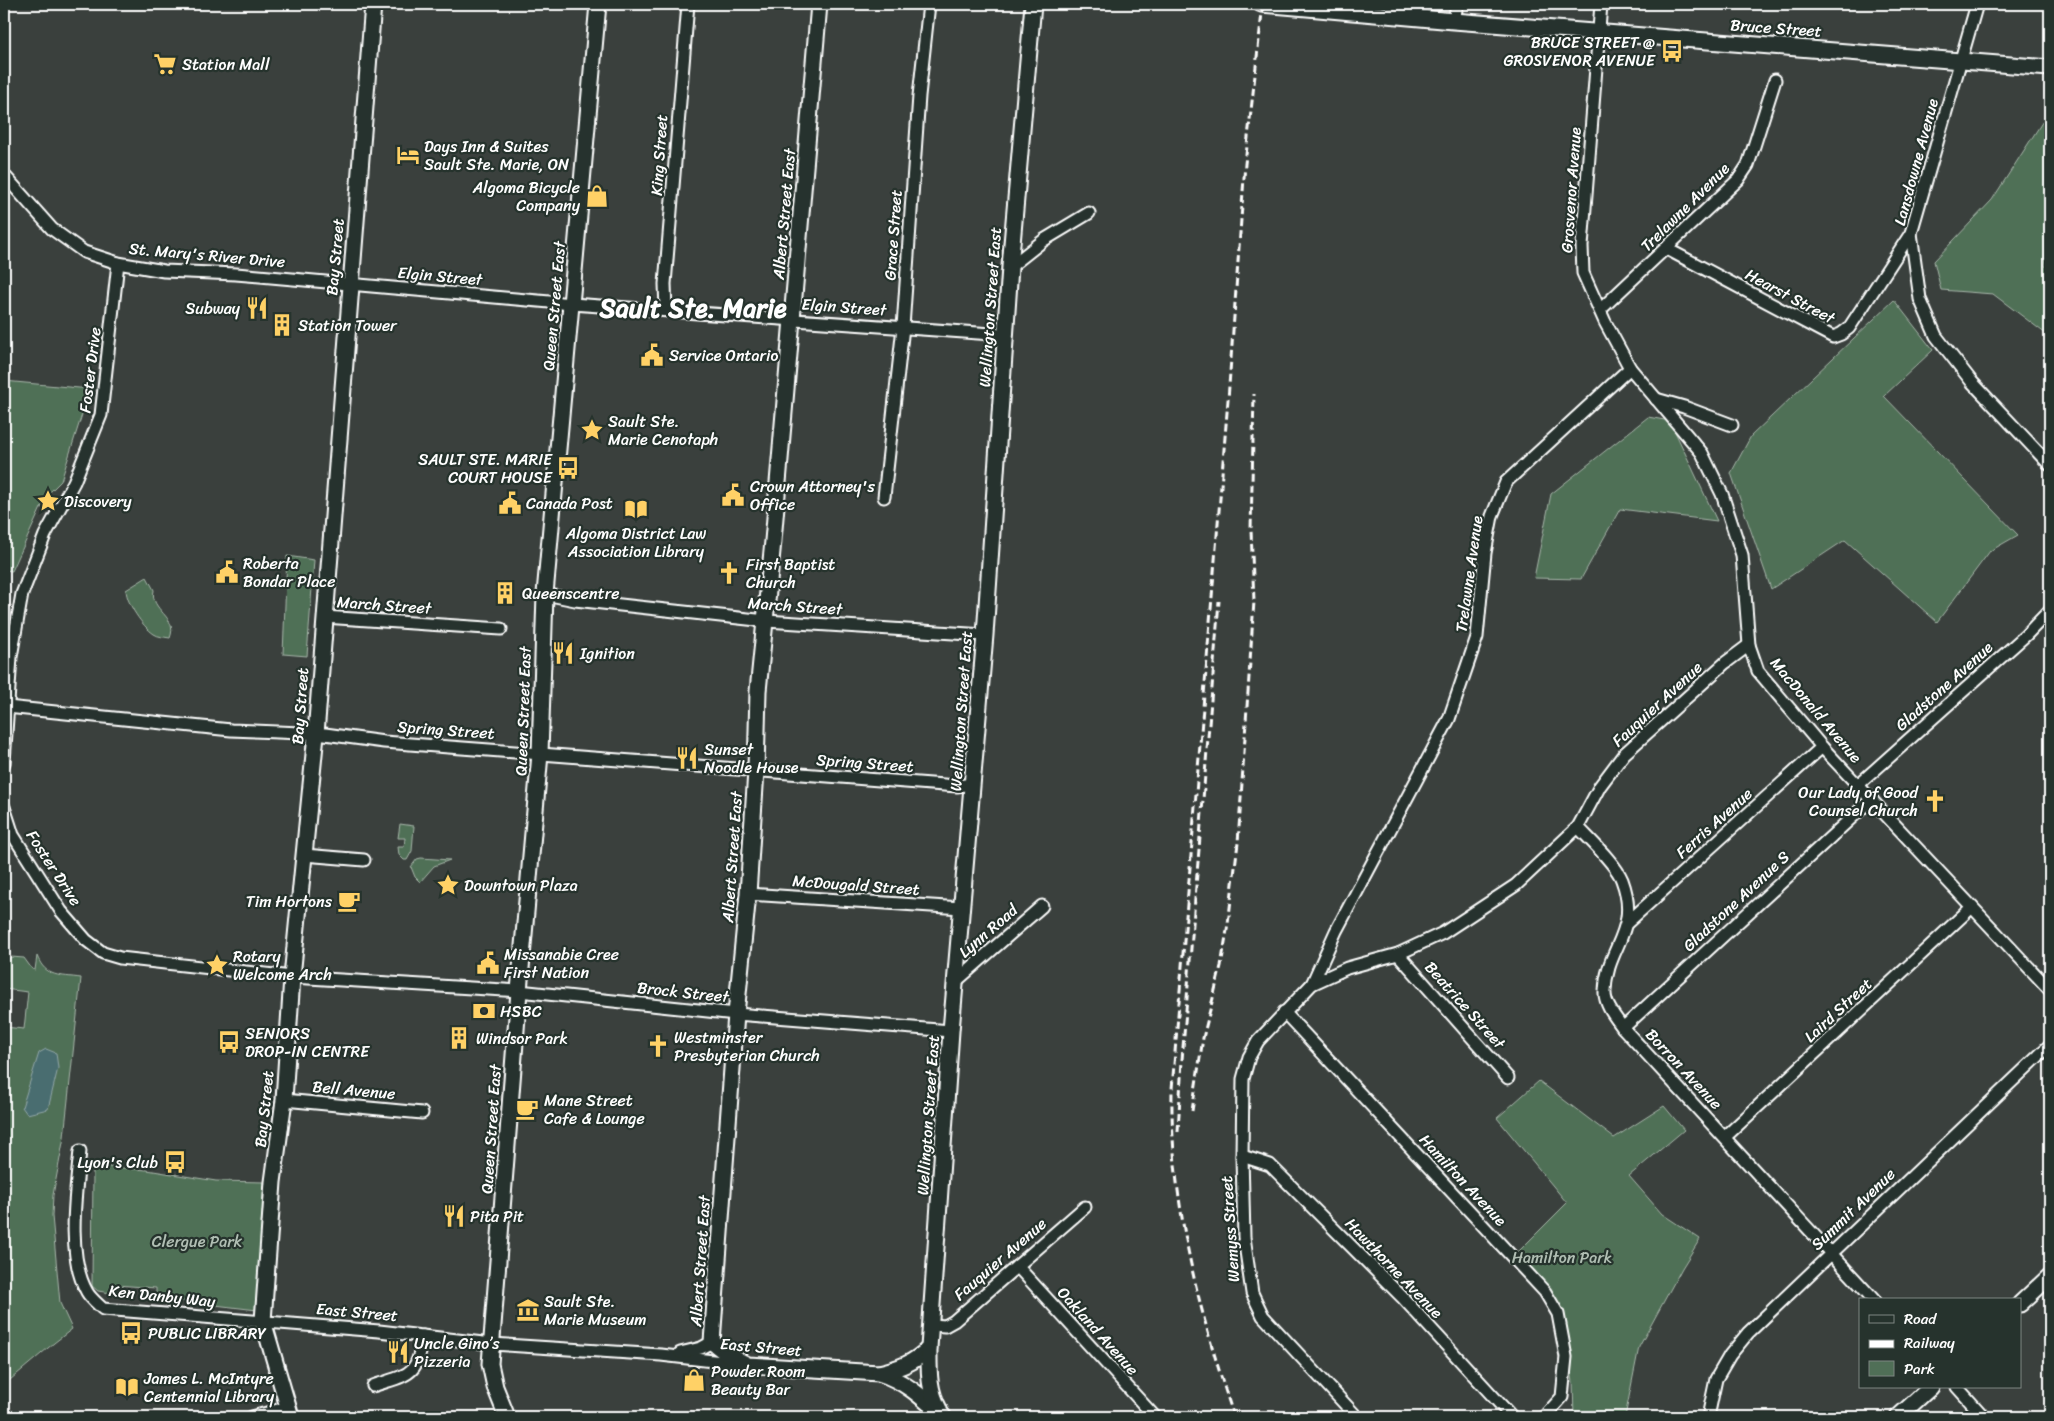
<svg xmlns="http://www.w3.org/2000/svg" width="2054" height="1421" font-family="Sriracha,sans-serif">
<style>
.green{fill:#506f57;stroke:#a8b7ab}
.water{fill:#496d6f;stroke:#92a7a9}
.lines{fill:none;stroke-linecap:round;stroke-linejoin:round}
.minor-casing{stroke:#fff;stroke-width:15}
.major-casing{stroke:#fff;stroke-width:19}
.minor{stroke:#26332d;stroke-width:11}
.major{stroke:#26332d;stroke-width:15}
.rail{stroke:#fff;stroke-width:3;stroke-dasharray:8 4;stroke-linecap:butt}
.labels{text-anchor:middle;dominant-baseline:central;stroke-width:4.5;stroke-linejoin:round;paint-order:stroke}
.street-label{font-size:16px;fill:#fff;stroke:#26332d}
.poi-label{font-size:16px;fill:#fff;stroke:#26332d;text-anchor:start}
.park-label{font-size:16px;fill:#b0beb3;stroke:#26332d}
.town-label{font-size:26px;font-weight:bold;fill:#fff;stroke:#26332d}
</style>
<rect width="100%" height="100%" fill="#3a403d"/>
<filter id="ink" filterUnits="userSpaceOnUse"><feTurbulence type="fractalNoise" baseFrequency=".02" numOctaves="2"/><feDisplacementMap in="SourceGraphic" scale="10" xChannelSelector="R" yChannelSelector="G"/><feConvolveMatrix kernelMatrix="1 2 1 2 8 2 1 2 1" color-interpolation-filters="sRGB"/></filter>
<g filter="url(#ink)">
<g class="green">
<polygon points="2050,110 2050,223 2045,266 2050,267 2050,337 1993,294 1941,290 1934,261 1992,200"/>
<polygon points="1894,300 1933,350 1884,396 2018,535 1990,551 1937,622 1845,540 1771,589 1731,473 1751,436"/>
<polygon points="4,381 90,389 61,481 47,495 12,571 4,570"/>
<polygon points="1648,417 1670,421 1717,521 1620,509 1581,579 1534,578 1551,494"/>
<polygon points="287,556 314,560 307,656 283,654"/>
<path d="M 147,577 L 154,590 C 149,611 179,616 170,638 C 165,637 158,637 154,634 C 142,626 127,604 126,590 Z"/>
<polygon points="400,824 414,826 412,851 407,860 404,860 399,855 398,847 404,847 405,838 398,838"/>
<polygon points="421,858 450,860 434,866 420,882 415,877 411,867 417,859"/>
<path d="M 37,956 C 46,978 60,975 81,978 L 64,1137 L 53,1195 L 52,1216 L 60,1303 L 72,1329 L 54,1343 L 4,1385 L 4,1027 L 24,1029 L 28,992 L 4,989 L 4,964 L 11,957 L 24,958 L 32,969 L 35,970 Z"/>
<polygon points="1539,1081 1614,1138 1664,1106 1684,1130 1629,1176 1662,1214 1700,1239 1682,1268 1639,1347 1625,1417 1574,1417 1573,1382 1560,1306 1517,1253 1567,1203 1497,1118"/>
<polygon points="96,1166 147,1170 216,1181 264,1182 257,1310 156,1298 156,1288 118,1285 117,1294 98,1291 92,1286 93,1171"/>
</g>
<polygon class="water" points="46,1049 56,1053 58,1068 48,1109 27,1114 22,1107 39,1053"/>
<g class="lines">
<defs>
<g id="minor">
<polyline points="1601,4 1582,246 1583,273 1605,322 1630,368 1702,453 1722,494 1742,555 1749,645 1758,671 1822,747 2050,990"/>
<polyline points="1977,4 1911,233 1920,299 1936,336 1972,382 2050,465"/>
<polyline points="1454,21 1457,4"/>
<polyline points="4,175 52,229 84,252 118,263 164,271 236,274 572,304 1006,335"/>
<polyline points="1667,249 1833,337 1841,334 1849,328 1911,233"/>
<polyline points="1010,267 1044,240 1089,213"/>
<polyline points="666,310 665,284 688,4"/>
<polyline points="1600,310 1738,180 1748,165 1775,80"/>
<polyline points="1656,399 1684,407 1732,425"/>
<polyline points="884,497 903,327 919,96 929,4"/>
<polyline points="545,594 575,600 766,621 985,635"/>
<polyline points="324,617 501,629"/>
<polyline points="7,707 231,730 325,734 384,742 957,786 973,784"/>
<polyline points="4,763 11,657 22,594 45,535 74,482 101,415 118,263"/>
<polyline points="1858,785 2026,635 2050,610"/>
<polyline points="4,807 13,835 61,911 86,940 103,953 120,958 292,977 519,991 736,1014 951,1031"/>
<path d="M 1578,827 C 1590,840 1616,864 1622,880 C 1641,931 1606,947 1605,991 C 1604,1004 1615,1017 1623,1028 L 1874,1300"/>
<polyline points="304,855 364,860"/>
<polyline points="748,894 962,908"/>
<polyline points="1627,923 1822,747"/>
<polyline points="1398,954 1508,1078"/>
<polyline points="955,982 1042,906"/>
<polyline points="1312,984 1336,931 1449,719 1477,637 1485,553 1492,516 1506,482 1630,368"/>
<polyline points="1284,1012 1545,1292 1558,1314 1566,1357 1562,1397 1544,1417"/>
<polyline points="1623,1028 1872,799"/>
<polyline points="284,1100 422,1113"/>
<polyline points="1725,1137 1972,907"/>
<path d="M 80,1151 C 76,1191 66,1255 87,1292 C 91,1299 98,1304 103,1309 L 379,1331 L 492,1344 L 661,1355 L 739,1364"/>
<polyline points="1242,1156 1270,1165 1402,1297 1512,1417"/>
<polyline points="1017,1266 1155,1417"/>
<polyline points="932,1325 945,1326 954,1321 1085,1207"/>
<polyline points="680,1353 701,1348 712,1342"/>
<path d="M 373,1386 C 408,1374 418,1377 423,1336"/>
<polyline points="1957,1387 1984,1417"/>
<polyline points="252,1417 289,1407"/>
<polyline points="1357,1417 1263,1316 1252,1293 1244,1237 1242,1156 1243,1079 1249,1057 1258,1041 1312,984 1347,968 1398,954 1443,933 1516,885 1578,827 1600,786 1624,754 1725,663 1749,645"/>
<polyline points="1708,1417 1716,1379 1730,1355 1748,1333 2050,1045"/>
</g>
<g id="major">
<path d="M 819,4 L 773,541 L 758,691 L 756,771 L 748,894 L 736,1014 L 712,1342 L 730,1356 L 748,1365 L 879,1373 C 905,1381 923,1398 943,1416"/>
<polyline points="1261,4 1454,21 2050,68"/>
<polyline points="2020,1304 2050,1276"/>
<path d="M 879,1373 C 900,1368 914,1363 929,1348"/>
<path d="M 939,1409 C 928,1389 929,1370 929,1348 L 951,1031 L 985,635 L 1010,267 L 1033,4"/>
<polyline points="291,1417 263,1321 273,1182 284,1100 292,977 316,734 373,4"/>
<polyline points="507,1417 495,1387 490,1364 519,991 540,754 545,594 598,4"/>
<polyline points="1898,1417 1931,1387"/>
</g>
</defs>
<use href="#minor" class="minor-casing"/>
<use href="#major" class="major-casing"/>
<use href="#minor" class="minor"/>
<use href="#major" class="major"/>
<g class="rail">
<polyline points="1192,1111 1203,1038 1221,966 1228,924 1238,843 1254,601 1251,530 1254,394"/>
<polyline points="1178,1132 1182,1060 1219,601"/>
<path d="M 1234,1417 C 1199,1311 1170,1202 1172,1089 L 1228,400 L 1245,164 L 1263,4"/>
</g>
</g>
</g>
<defs>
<symbol id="bus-bare" viewBox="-9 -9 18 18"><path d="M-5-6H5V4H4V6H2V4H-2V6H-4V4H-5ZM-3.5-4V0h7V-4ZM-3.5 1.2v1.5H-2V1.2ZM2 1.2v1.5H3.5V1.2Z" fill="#ffd166" stroke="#26332d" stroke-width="2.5" paint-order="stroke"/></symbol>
<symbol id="supermarket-bare" viewBox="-9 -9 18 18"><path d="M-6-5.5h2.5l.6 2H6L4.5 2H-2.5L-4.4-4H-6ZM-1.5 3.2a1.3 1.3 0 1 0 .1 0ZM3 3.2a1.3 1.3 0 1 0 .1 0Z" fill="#ffd166" stroke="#26332d" stroke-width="2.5" paint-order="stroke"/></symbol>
<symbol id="hotel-bare" viewBox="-9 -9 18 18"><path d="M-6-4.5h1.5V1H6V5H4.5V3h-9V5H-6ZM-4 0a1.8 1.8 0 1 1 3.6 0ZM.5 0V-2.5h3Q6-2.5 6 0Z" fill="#ffd166" stroke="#26332d" stroke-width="2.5" paint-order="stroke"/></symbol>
<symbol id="shop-bare" viewBox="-9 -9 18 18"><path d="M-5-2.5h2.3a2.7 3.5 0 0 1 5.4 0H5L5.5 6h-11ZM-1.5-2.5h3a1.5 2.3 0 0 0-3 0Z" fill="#ffd166" stroke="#26332d" stroke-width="2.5" paint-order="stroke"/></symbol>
<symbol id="restaurant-bare" viewBox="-9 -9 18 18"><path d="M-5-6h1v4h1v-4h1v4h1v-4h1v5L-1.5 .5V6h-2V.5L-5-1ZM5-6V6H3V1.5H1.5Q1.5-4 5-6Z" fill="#ffd166" stroke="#26332d" stroke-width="2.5" paint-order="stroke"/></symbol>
<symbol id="building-bare" viewBox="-9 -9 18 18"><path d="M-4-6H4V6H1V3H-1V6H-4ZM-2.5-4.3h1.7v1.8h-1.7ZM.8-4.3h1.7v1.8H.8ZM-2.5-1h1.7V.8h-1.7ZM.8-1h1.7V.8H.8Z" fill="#ffd166" stroke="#26332d" stroke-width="2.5" paint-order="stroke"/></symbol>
<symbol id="civic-bare" viewBox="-9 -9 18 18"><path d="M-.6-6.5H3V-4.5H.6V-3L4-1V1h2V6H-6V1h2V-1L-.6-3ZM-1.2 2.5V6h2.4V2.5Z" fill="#ffd166" stroke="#26332d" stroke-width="2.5" paint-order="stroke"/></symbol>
<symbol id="sight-bare" viewBox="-9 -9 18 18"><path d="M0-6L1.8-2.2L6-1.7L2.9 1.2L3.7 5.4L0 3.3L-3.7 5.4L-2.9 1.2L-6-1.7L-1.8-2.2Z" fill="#ffd166" stroke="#26332d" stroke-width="2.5" paint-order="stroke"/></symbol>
<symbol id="library-bare" viewBox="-9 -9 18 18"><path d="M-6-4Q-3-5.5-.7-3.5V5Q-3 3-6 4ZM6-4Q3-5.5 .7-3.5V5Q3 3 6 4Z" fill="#ffd166" stroke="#26332d" stroke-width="2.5" paint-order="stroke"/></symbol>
<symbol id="church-bare" viewBox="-9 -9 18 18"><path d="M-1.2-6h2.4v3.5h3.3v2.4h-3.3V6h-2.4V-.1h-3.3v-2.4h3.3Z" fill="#ffd166" stroke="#26332d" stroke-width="2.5" paint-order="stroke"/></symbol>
<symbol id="cafe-bare" viewBox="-9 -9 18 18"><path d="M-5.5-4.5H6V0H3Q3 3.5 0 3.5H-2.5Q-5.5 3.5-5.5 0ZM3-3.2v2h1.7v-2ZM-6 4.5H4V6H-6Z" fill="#ffd166" stroke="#26332d" stroke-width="2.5" paint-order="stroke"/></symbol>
<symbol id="bank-bare" viewBox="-9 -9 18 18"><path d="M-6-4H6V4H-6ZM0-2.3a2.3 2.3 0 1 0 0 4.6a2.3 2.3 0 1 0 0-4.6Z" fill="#ffd166" stroke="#26332d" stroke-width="2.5" paint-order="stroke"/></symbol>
<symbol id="museum-bare" viewBox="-9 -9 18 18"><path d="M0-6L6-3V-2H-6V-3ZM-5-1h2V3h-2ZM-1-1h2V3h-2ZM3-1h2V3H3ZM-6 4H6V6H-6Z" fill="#ffd166" stroke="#26332d" stroke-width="2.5" paint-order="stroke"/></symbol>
</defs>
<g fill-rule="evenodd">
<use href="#bus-bare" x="1656" y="35" width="32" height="32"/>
<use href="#supermarket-bare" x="149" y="48" width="32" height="32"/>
<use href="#hotel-bare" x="392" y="139" width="32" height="32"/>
<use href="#shop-bare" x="581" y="180" width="32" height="32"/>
<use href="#restaurant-bare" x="241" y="292" width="32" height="32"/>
<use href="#building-bare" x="266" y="309" width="32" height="32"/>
<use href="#civic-bare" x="636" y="339" width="32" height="32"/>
<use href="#sight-bare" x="576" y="414" width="32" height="32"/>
<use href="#bus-bare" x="552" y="452" width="32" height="32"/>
<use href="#civic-bare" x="717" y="479" width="32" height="32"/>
<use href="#sight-bare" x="32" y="485" width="32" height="32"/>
<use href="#civic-bare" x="494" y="487" width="32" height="32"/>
<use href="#library-bare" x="620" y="493" width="32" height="32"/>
<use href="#civic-bare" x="211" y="556" width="32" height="32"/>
<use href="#church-bare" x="713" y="557" width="32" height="32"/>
<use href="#building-bare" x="489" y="577" width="32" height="32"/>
<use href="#restaurant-bare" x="547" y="637" width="32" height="32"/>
<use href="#restaurant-bare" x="671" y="742" width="32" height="32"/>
<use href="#church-bare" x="1919" y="785" width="32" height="32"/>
<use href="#sight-bare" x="432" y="869" width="32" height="32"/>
<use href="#cafe-bare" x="333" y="885" width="32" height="32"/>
<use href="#civic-bare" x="472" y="947" width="32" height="32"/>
<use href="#sight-bare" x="201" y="949" width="32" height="32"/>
<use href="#bank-bare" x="468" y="995" width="32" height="32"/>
<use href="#building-bare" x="443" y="1022" width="32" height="32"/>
<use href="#bus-bare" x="213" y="1026" width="32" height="32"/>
<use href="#church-bare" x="642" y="1030" width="32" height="32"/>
<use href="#cafe-bare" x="511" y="1093" width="32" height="32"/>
<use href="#bus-bare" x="159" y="1146" width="32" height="32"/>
<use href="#restaurant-bare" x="438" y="1200" width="32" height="32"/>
<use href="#museum-bare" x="512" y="1294" width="32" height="32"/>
<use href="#bus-bare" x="115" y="1317" width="32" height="32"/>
<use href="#restaurant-bare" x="382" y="1336" width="32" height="32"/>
<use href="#shop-bare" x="678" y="1364" width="32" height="32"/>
<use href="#library-bare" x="111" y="1371" width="32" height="32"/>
</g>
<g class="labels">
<g class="street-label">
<text transform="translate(1776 28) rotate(4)">Bruce Street</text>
<text transform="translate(659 155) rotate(-86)">King Street</text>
<text transform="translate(1916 162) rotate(-75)">Lansdowne Avenue</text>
<text transform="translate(1571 190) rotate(-86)">Grosvenor Avenue</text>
<text transform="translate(1685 207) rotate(-45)">Trelawne Avenue</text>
<text transform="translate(784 214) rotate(-85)">Albert Street East</text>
<text transform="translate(893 235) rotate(-86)">Grace Street</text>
<text transform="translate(207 255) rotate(5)">St. Mary's River Drive</text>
<text transform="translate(335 257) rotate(-85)">Bay Street</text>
<text transform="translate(440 276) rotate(5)">Elgin Street</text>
<text transform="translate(1790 296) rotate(28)">Hearst Street</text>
<text transform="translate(554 306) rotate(-85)">Queen Street East</text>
<text transform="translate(844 307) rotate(4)">Elgin Street</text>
<text transform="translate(990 307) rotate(-86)">Wellington Street East</text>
<text transform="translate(90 370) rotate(-83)">Foster Drive</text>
<text transform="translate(1469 574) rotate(-82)">Trelawne Avenue</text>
<text transform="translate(384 605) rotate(4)">March Street</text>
<text transform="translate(795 606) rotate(4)">March Street</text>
<text transform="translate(1944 686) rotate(-42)">Gladstone Avenue</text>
<text transform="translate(1657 704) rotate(-43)">Fauquier Avenue</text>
<text transform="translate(300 706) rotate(-86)">Bay Street</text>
<text transform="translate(1816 710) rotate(50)">MacDonald Avenue</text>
<text transform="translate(523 711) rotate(-88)">Queen Street East</text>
<text transform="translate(961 711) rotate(-86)">Wellington Street East</text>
<text transform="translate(446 730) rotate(4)">Spring Street</text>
<text transform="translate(865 763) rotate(4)">Spring Street</text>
<text transform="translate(1714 823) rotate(-42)">Ferris Avenue</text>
<text transform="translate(732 857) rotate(-86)">Albert Street East</text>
<text transform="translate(54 868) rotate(57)">Foster Drive</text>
<text transform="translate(856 885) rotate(4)">McDougald Street</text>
<text transform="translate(1736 901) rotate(-43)">Gladstone Avenue S</text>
<text transform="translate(988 931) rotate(-41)">Lynn Road</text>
<text transform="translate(683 992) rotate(6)">Brock Street</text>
<text transform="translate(1465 1005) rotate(48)">Beatrice Street</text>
<text transform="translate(1838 1010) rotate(-43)">Laird Street</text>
<text transform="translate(1684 1069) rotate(47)">Borron Avenue</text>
<text transform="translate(354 1090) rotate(5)">Bell Avenue</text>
<text transform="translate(264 1109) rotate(-84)">Bay Street</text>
<text transform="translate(928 1115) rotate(-86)">Wellington Street East</text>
<text transform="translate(491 1129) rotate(-86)">Queen Street East</text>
<text transform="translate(1463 1180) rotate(47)">Hamilton Avenue</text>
<text transform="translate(1853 1209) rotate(-44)">Summit Avenue</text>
<text transform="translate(1230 1229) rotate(-94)">Wemyss Street</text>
<text transform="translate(1000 1259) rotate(-41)">Fauquier Avenue</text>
<text transform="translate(700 1261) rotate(-86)">Albert Street East</text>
<text transform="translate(1394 1268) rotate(46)">Hawthorne Avenue</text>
<text transform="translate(162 1296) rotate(6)">Ken Danby Way</text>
<text transform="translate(357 1312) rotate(5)">East Street</text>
<text transform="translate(1098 1331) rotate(48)">Oakland Avenue</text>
<text transform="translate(761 1347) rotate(5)">East Street</text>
</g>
<g class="poi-label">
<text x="1655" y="42" text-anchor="end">BRUCE STREET @<tspan x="1655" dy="18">GROSVENOR AVENUE</tspan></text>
<text x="182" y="64">Station Mall</text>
<text x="424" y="146">Days Inn &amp; Suites<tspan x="424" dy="18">Sault Ste. Marie, ON</tspan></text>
<text x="580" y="187" text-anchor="end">Algoma Bicycle<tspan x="580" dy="18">Company</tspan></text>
<text x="240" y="308" text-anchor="end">Subway</text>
<text x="298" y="325">Station Tower</text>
<text x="669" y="355">Service Ontario</text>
<text x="608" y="421">Sault Ste.<tspan x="608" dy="18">Marie Cenotaph</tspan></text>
<text x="552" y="459" text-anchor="end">SAULT STE. MARIE<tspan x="552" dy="18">COURT HOUSE</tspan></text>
<text x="750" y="486">Crown Attorney's<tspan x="750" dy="18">Office</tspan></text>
<text x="64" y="501">Discovery</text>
<text x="526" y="503">Canada Post</text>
<text x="636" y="533" text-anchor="middle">Algoma District Law<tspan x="636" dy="18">Association Library</tspan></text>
<text x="243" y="563">Roberta<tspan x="243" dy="18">Bondar Place</tspan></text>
<text x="746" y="564">First Baptist<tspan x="746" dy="18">Church</tspan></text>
<text x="522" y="593">Queenscentre</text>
<text x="580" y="653">Ignition</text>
<text x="704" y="749">Sunset<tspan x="704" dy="18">Noodle House</tspan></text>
<text x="1918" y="792" text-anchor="end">Our Lady of Good<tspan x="1918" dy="18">Counsel Church</tspan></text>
<text x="464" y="885">Downtown Plaza</text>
<text x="332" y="901" text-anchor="end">Tim Hortons</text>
<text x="504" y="954">Missanabie Cree<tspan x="504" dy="18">First Nation</tspan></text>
<text x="233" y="956">Rotary<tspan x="233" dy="18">Welcome Arch</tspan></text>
<text x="500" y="1011">HSBC</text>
<text x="245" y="1033">SENIORS<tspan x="245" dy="18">DROP-IN CENTRE</tspan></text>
<text x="674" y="1037">Westminster<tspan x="674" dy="18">Presbyterian Church</tspan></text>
<text x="476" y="1038">Windsor Park</text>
<text x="544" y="1100">Mane Street<tspan x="544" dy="18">Cafe &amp; Lounge</tspan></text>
<text x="158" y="1162" text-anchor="end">Lyon's Club</text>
<text x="470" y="1216">Pita Pit</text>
<text x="544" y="1301">Sault Ste.<tspan x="544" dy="18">Marie Museum</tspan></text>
<text x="148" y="1333">PUBLIC LIBRARY</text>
<text x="414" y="1343">Uncle Gino’s<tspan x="414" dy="18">Pizzeria</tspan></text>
<text x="711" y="1371">Powder Room<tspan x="711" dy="18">Beauty Bar</tspan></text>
<text x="144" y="1378">James L. McIntyre<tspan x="144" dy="18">Centennial Library</tspan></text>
</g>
<g class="park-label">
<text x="197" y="1241">Clergue Park</text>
<text x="1562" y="1257">Hamilton Park</text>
</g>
<g class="town-label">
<text x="693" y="308">Sault Ste. Marie</text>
</g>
</g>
<rect width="2054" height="1421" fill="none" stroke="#26332d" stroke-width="20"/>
<rect x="10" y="10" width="2034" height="1401" fill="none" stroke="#fff" stroke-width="2" filter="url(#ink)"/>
<rect x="1859" y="1298" width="162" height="90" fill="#26332d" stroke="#7d8581"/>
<rect x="1869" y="1315" width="25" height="8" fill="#26332d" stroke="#7d8581"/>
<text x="1904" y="1324" font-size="15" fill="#ffffff">Road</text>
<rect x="1869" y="1340" width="25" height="8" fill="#ffffff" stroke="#7d8581"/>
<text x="1904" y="1348" font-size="15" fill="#ffffff">Railway</text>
<rect x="1869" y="1361" width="25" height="15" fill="#506f57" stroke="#7d8581"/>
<text x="1904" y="1374" font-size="15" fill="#ffffff">Park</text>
</svg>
